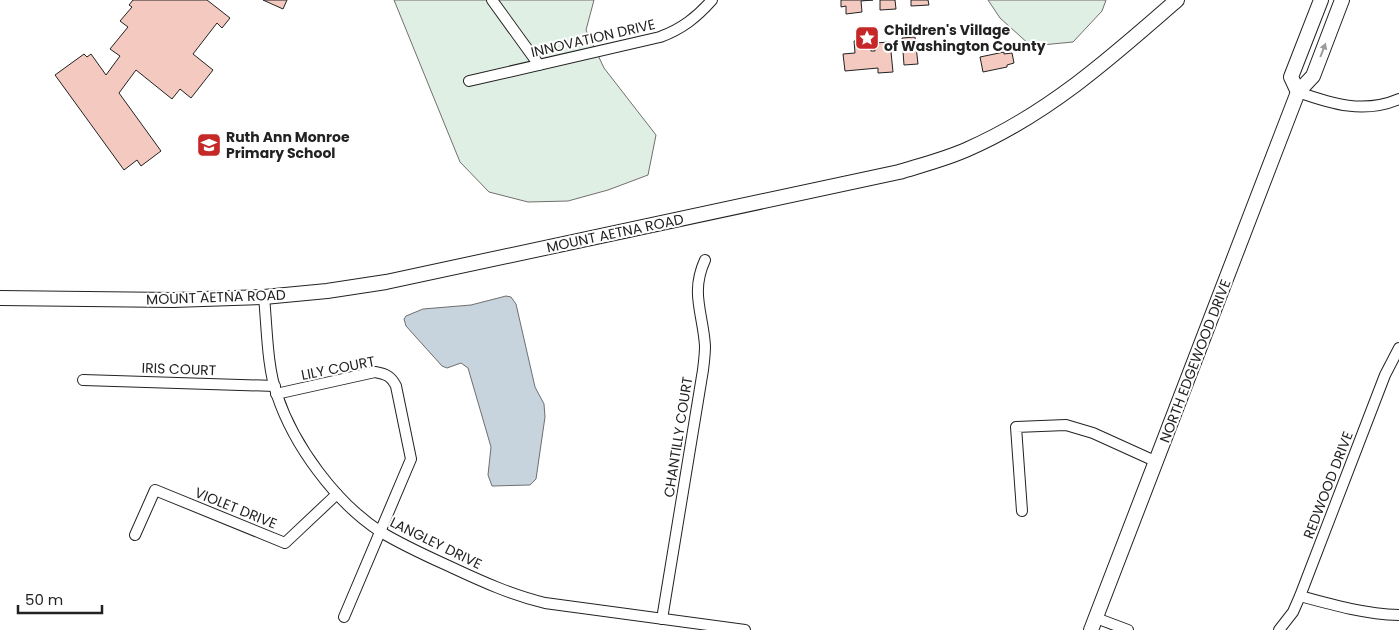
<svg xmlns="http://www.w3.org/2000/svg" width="1399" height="630" font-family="Poppins,sans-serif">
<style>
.green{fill:#e0efe3;stroke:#6f6f6f}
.water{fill:#c7d3dd;stroke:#6f6f6f}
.building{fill:#f3c9c0;stroke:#222}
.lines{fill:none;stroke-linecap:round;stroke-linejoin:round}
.street-casing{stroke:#222;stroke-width:12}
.secondary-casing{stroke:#222;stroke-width:16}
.street{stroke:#fff;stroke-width:10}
.secondary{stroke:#fff;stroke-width:14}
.oneway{fill:#9c9c9c}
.labels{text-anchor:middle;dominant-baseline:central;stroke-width:4;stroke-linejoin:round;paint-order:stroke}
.poi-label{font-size:14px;font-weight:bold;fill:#222;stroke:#fff;text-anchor:start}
.street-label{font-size:14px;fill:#222;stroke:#fff}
</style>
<rect width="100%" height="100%" fill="#fff"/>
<g class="green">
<polygon points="394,0 594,0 586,30 604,68 656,135 648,175 608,190 568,201 528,202 489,192 460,162"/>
<polygon points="988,0 1106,0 1102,11 1073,42 1031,46 1000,18"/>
</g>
<polygon class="water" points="506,296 511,297 516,304 535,387 544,404 545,417 536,479 530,485 492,486 488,475 491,447 468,368 461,363 447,368 442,366 406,326 404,319 406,316 423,309 471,305"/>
<g class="building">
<polygon points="133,0 207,0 230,18 222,28 217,23 193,54 213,70 191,98 180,89 172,99 136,70 119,93 161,151 141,166 137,160 124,170 55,75 84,54 87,57 91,54 106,75 120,56 110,49 128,27 120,21 132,7 129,5"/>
<polygon points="263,0 287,0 283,9"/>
<polygon points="841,0 873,0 861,1 862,12 846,14 846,6 841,7"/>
<polygon points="880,0 895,0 896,9 880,10"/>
<polygon points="911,0 928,0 929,5 911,6"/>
<polygon points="915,37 918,64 904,65 902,38"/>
<polygon points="870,39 871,51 875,51 874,43 890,42 893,72 878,73 878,68 845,71 843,54 855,53 854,41"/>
<polygon points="1004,52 1004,54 1012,53 1014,63 1007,65 1007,67 983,72 980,57"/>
</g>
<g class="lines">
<defs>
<g id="street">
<polyline points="492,0 539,65"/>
<path d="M 469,81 L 660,37 C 682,29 697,17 712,0"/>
<path d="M 1298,92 C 1332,104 1364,114 1399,99"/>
<path d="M 264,297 C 267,327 267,367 277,395 C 294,446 336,503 381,532 C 404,546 429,557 453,568 C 483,582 512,595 545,603 L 745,630"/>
<polyline points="83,380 275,386"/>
<path d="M 276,394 L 375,372 C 386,374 391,376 396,386 L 411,459 L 344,617"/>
<polyline points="1022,511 1016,427 1066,425 1093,433 1157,462"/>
<polyline points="135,535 155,490 285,543 337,494"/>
<path d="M 1300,596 C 1333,605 1365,614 1399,615"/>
<polyline points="1096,618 1128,630"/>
<path d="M 662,619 L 703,370 C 704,362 705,354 705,346 C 703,313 690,293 705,260"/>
<polyline points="1279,630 1293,612 1300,596 1385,375 1399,348"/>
</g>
<g id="secondary">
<polyline points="1298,92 1291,77 1321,0"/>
<path d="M 0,298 L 173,300 L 264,297 L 327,291 L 386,282 L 899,172 C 922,165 946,159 968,149 C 1048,114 1112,57 1177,0"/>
<polyline points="1091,630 1298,92 1313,76 1342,0"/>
</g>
</defs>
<use href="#street" class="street-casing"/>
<use href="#secondary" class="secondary-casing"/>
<use href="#street" class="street"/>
<use href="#secondary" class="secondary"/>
</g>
<defs><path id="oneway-solid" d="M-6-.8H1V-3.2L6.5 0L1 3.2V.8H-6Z" transform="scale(1.25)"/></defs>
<use class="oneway" href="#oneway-solid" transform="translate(1323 50) rotate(-69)"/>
<defs>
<symbol id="sight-square" viewBox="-11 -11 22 22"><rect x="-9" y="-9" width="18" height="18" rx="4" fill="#c62828" stroke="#fff"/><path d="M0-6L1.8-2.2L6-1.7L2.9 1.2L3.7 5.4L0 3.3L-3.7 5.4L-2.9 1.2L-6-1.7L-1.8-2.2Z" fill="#fff"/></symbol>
<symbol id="school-square" viewBox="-11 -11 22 22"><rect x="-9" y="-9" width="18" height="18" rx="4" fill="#c62828" stroke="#fff"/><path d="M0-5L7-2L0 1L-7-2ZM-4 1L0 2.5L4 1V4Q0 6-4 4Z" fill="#fff"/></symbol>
</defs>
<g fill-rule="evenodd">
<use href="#sight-square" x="853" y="24" width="28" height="28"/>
<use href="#school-square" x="195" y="131" width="28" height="28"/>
</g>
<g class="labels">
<g class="poi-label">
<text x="884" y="30">Children's Village<tspan x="884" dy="16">of Washington County</tspan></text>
<text x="226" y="137">Ruth Ann Monroe<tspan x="226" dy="16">Primary School</tspan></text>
</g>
<g class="street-label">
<text transform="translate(593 38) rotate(-13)">INNOVATION DRIVE</text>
<text transform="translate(615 233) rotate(-12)">MOUNT AETNA ROAD</text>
<text transform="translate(216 297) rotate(-2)">MOUNT AETNA ROAD</text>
<text transform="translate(1195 361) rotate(-69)">NORTH EDGEWOOD DRIVE</text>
<text transform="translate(338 368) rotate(-11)">LILY COURT</text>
<text transform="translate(179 369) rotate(2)">IRIS COURT</text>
<text transform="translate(678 437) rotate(-81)">CHANTILLY COURT</text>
<text transform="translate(1328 485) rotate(-69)">REDWOOD DRIVE</text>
<text transform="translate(236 508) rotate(22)">VIOLET DRIVE</text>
<text transform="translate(436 543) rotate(26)">LANGLEY DRIVE</text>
</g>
</g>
<path d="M18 605v8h84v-8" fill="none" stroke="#222222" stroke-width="2.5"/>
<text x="25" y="605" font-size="15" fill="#222222" stroke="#ffffff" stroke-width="4" paint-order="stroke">50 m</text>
</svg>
